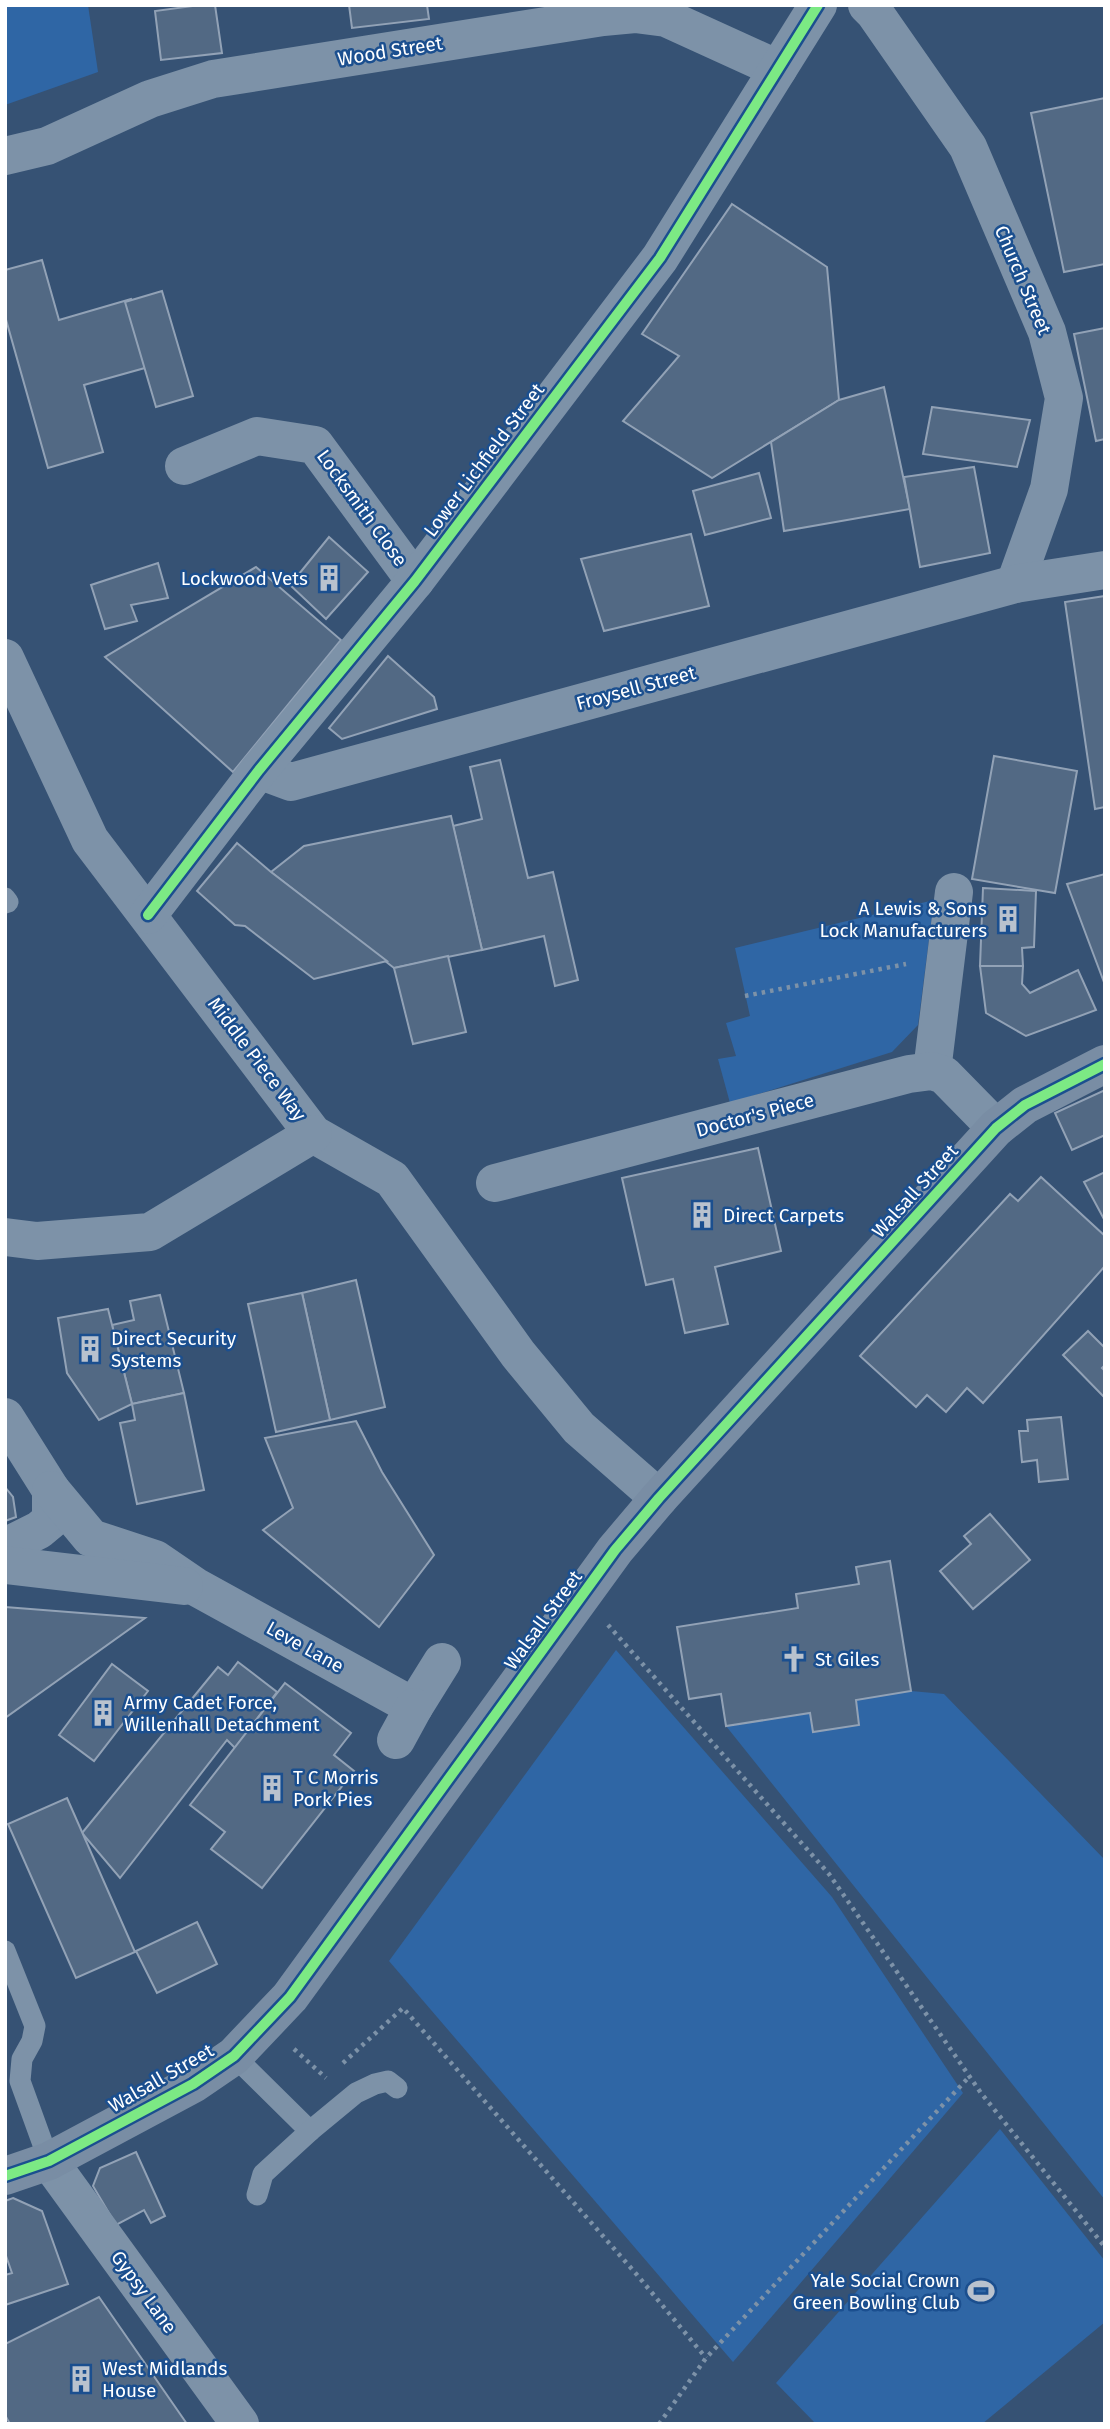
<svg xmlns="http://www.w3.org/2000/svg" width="1110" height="2429" font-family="'Fira Sans',sans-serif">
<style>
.green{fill:#2f66a5}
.building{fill:#526984;stroke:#92a2b6;stroke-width:2}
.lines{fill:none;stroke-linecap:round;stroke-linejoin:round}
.path{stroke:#7d92a8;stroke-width:4.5;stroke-dasharray:3.5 5;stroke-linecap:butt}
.service{stroke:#7d92a8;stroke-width:21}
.minor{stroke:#7d92a8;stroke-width:38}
.tertiary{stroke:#7d92a8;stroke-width:38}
.secondary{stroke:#798da4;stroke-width:38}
.cycleway-casing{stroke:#1b4f8f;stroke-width:15}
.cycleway{stroke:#7ce984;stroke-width:10}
.labels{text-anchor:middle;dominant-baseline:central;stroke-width:5;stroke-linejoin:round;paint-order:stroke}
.street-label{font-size:19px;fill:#fff;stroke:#1b4f8f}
.poi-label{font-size:19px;fill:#fff;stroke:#1b4f8f;text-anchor:start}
</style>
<rect width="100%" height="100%" fill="#365274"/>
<g class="green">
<polygon points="5,5 88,5 98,72 5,105"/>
<polygon points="934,900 918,1025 892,1052 730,1103 718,1059 736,1056 726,1023 750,1016 735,948"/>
<polygon points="616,1650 832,1897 963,2093 733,2362 389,1961"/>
<polygon points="911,1691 944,1694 1105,1860 1105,2200 726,1726 810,1713 856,1700"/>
<polygon points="1000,2129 1105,2261 1105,2322 982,2424 816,2424 776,2383"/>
</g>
<g class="building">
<polygon points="200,5 215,5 222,53 161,60 155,11"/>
<polygon points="349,5 427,5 429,19 352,28"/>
<polygon points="1105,98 1105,264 1064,272 1031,113"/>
<polygon points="732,204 827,267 839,400 712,478 623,421 679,356 642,334"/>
<polygon points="42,260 59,320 131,299 152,366 84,385 103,452 48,468 5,316 5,270"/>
<polygon points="162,291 193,396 156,407 125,302"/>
<polygon points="1105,328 1105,439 1096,441 1074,334"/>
<polygon points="884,387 910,509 784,531 771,442 839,400"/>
<polygon points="932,407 1030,420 1017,467 923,454"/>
<polygon points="974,467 990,553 920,567 904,477"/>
<polygon points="759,473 771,518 705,535 693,491"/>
<polygon points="691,534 709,606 604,631 581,559"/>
<polygon points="329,537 368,572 326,619 290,585"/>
<polygon points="158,563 168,598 131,605 137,621 105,629 91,585"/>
<polygon points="256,567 341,640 233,772 105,657"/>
<polygon points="1105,596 1105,807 1095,809 1065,602"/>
<polygon points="388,656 434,697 437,709 342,739 329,728"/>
<polygon points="994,756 1077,771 1055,893 972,879"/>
<polygon points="500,760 528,878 553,872 578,980 555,986 544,936 482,950 453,826 482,819 470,767"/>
<polygon points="451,816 482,950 394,968 271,872 304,846"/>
<polygon points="237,843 271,872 387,961 314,979 245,926 235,925 197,891"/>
<polygon points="1105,874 1105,985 1067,884"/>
<polygon points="983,888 1036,891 1034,947 1022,948 1023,966 980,966"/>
<polygon points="448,956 466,1032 413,1044 394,968"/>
<polygon points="980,966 1023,966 1022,984 1030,993 1078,970 1096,1010 1026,1036 986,1013"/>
<polygon points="1105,1090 1105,1135 1072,1150 1055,1113"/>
<polygon points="758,1148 781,1251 715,1267 728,1324 685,1333 673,1279 646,1285 622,1178"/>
<polygon points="1105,1172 1105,1221 1084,1182"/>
<polygon points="1041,1177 1105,1236 1105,1266 983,1403 967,1388 946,1412 927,1395 916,1407 860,1356 1010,1194 1018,1201"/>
<polygon points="356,1280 385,1407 330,1420 302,1293"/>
<polygon points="302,1293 330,1420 276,1432 248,1304"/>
<polygon points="160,1295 184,1393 132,1404 112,1325 134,1320 130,1301"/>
<polygon points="108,1309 132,1404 99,1420 67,1373 58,1318"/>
<polygon points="1088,1331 1105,1348 1105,1365 1102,1368 1105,1371 1105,1398 1063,1355"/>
<polygon points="184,1393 204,1490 137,1504 120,1423 135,1420 132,1404"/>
<polygon points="1061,1417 1068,1479 1039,1482 1037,1460 1022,1462 1019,1431 1028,1431 1027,1420"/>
<polygon points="356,1421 382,1472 434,1555 379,1627 263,1530 293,1508 265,1438"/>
<polygon points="5,1487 13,1497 16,1517 5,1521"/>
<polygon points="990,1514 1030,1560 973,1609 940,1571 971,1544 964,1536"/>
<polygon points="890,1561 911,1691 856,1700 859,1725 813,1732 810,1713 726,1726 721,1694 689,1699 677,1627 798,1608 796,1594 859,1584 856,1567"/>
<polygon points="5,1607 145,1618 5,1718"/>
<polygon points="238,1662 277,1692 235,1748 227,1740 120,1878 82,1833 218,1667 228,1675"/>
<polygon points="112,1664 148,1691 94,1761 59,1735"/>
<polygon points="285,1683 351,1733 334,1755 354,1771 262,1888 211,1849 225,1832 190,1805"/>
<polygon points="67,1798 135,1952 76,1978 8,1824"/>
<polygon points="197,1922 217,1964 157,1993 136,1951"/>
<polygon points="136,2152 165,2216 151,2223 144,2210 116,2225 93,2186 100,2168"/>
<polygon points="13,2198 42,2211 68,2284 5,2305 5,2275 12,2273 5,2253 5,2201"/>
<polygon points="99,2297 187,2424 10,2424 5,2415 5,2344"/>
</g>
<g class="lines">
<g class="path">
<polyline points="745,996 906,964"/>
<polyline points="608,1625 829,1874 981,2093 1105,2247"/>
<polyline points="294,2049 326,2078"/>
<polyline points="343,2063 403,2008 638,2276 706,2358"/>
<polyline points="659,2424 706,2358 969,2077"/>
</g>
<g class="service">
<polyline points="5,898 8,902 5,903"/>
<polyline points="5,1951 35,2026 32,2041 22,2059 20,2081 49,2161"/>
<polyline points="234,2056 310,2131"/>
<polyline points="257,2195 263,2174 310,2131 356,2093 375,2084 388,2081 397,2088"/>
</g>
<g class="minor">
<polyline points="867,5 874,12 968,147 1047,332 1064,398 1049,489 1015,584"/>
<polyline points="5,156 47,146 150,99 213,79 603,17 635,14 666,18 778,69"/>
<polyline points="184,466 257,436 315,445 415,581"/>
<polyline points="5,658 90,840 313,1134 392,1179 518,1354 579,1428 659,1498"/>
<polyline points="259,770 291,782 1015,584 1105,570"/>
<polyline points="932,1071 954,892"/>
<polyline points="495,1183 909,1074 932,1071 944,1075 996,1128"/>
<polyline points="5,1237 37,1241 150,1232 313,1134"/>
<polyline points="5,1417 51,1490 51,1520 39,1530 5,1547"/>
<polyline points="51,1490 91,1538 155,1559 196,1587 414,1707 442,1662"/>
<polyline points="5,1565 184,1586"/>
<polyline points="396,1740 414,1707"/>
<polyline points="49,2161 240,2424"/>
</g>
<polyline class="tertiary" points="148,915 259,770 415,581 660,258 818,5"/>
<polyline class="secondary" points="5,2176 49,2161 193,2084 234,2056 290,1997 615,1550 659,1498 996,1128 1025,1105 1105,1064"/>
<defs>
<g id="cycleway">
<polyline points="148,915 259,770 415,581 660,258 818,5"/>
<polyline points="5,2176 49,2161 193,2084 234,2056 290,1997 615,1550 659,1498 996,1128 1025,1105 1105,1064"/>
</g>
</defs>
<use href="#cycleway" class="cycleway-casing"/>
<use href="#cycleway" class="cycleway"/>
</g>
<defs>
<symbol id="building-bare" viewBox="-9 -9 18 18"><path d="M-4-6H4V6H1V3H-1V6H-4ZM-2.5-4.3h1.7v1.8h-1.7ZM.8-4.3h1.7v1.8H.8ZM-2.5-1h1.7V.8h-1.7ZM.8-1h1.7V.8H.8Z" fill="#b9c2ce" stroke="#1b4f8f" stroke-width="2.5" paint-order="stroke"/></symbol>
<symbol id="church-bare" viewBox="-9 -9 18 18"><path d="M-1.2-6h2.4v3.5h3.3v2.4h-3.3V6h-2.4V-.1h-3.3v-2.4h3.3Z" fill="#b9c2ce" stroke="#1b4f8f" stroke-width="2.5" paint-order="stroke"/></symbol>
<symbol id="stadium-bare" viewBox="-9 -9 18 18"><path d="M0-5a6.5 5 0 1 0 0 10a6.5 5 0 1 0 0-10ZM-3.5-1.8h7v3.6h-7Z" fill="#b9c2ce" stroke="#1b4f8f" stroke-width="2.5" paint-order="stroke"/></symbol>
</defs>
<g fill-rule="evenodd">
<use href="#building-bare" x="310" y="559" width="38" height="38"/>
<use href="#building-bare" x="989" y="900" width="38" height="38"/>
<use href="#building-bare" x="683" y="1196" width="38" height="38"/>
<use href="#building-bare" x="71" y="1330" width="38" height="38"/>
<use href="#church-bare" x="775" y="1640" width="38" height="38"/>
<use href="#building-bare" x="84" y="1694" width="38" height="38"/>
<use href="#building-bare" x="253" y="1769" width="38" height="38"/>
<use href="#stadium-bare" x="962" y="2272" width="38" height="38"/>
<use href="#building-bare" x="62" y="2360" width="38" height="38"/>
</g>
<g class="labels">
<g class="street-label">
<text transform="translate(390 51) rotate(-9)">Wood Street</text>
<text transform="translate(1023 280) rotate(67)">Church Street</text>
<text transform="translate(484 460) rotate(-53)">Lower Lichfield Street</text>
<text transform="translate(362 508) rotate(54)">Locksmith Close</text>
<text transform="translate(636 688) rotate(-15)">Froysell Street</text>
<text transform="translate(257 1059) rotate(53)">Middle Piece Way</text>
<text transform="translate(755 1115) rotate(-15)">Doctor's Piece</text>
<text transform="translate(915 1191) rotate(-48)">Walsall Street</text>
<text transform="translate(543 1620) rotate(-54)">Walsall Street</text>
<text transform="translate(305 1647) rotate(29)">Leve Lane</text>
<text transform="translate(161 2078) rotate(-30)">Walsall Street</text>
<text transform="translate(144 2292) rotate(54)">Gypsy Lane</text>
</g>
<g class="poi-label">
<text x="308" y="578" text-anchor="end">Lockwood Vets</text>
<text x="987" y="908" text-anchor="end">A Lewis &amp; Sons<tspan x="987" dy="22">Lock Manufacturers</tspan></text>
<text x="723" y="1215">Direct Carpets</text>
<text x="111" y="1338">Direct Security<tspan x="111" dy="22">Systems</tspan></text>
<text x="815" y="1659">St Giles</text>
<text x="124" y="1702">Army Cadet Force,<tspan x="124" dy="22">Willenhall Detachment</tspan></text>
<text x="293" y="1777">T C Morris<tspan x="293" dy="22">Pork Pies</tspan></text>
<text x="960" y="2280" text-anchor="end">Yale Social Crown<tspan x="960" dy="22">Green Bowling Club</tspan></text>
<text x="102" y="2368">West Midlands<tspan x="102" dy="22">House</tspan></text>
</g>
</g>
<rect width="1110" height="2429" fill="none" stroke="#ffffff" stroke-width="14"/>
</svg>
